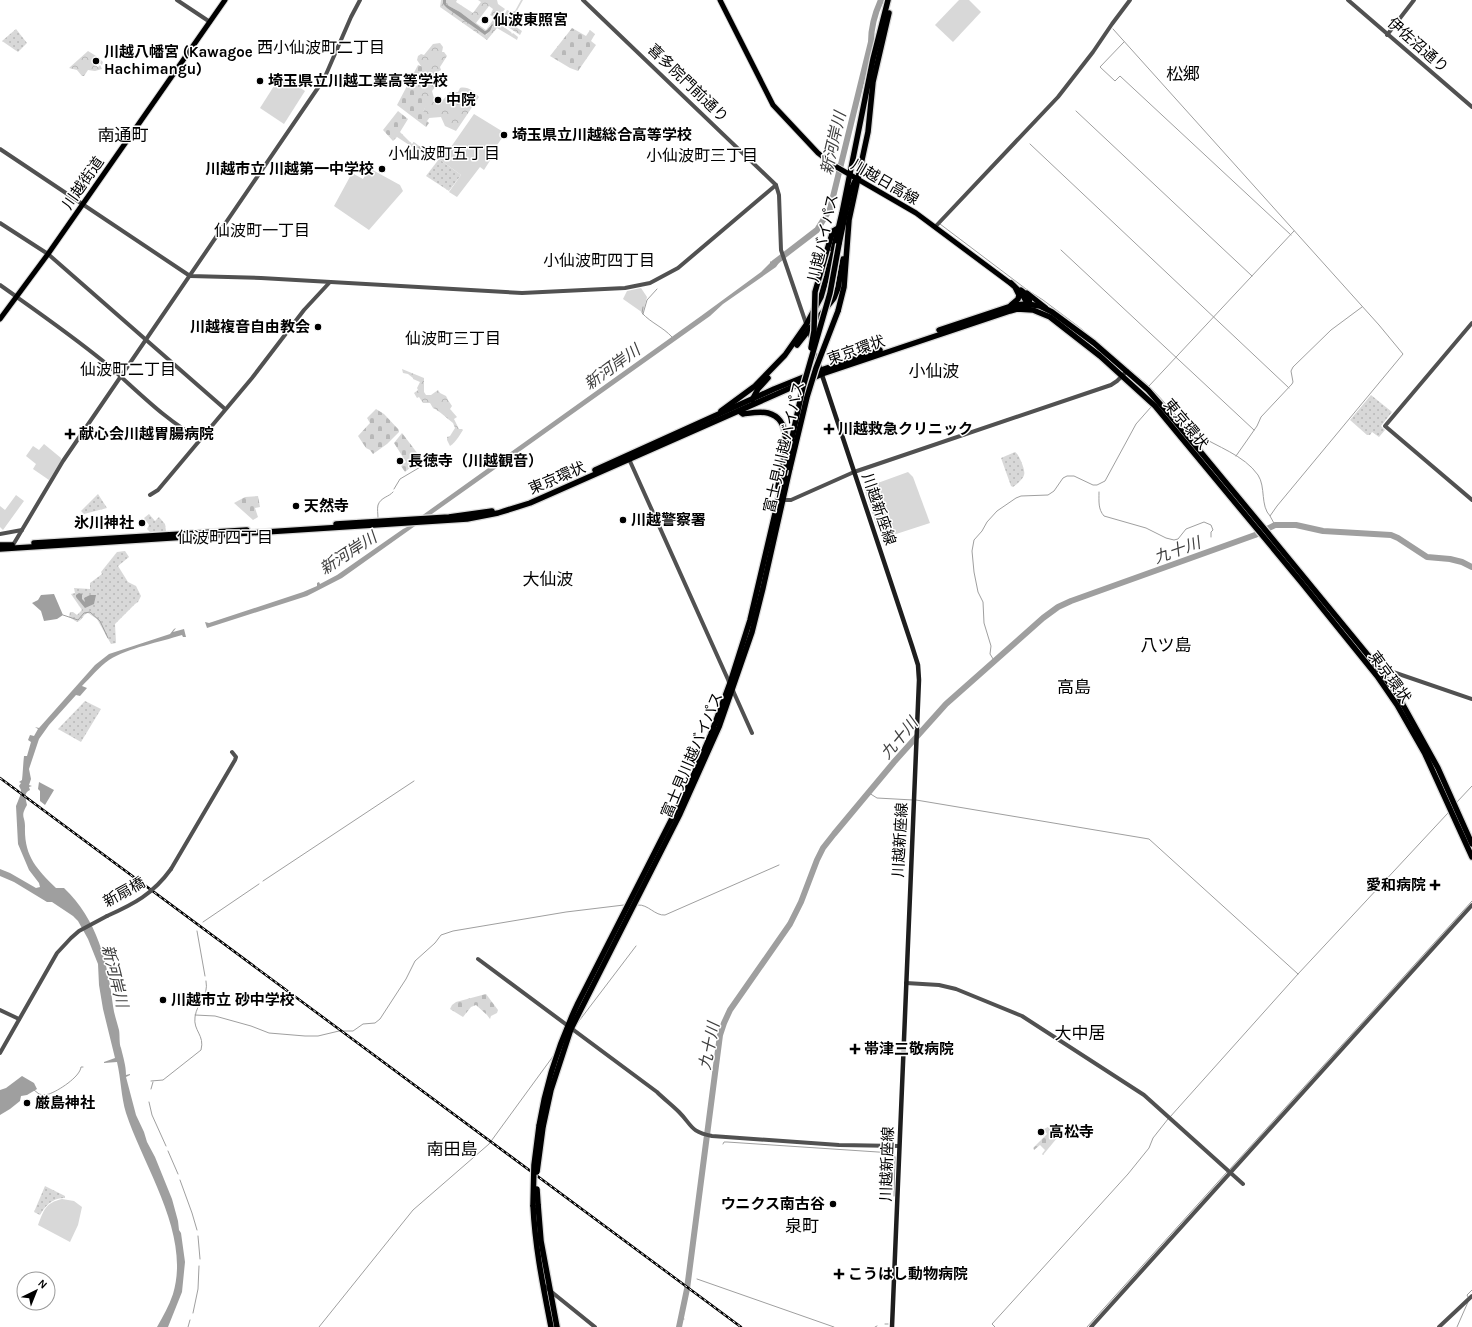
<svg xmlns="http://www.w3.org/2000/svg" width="1472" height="1327" font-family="Karla,'Noto Sans JP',sans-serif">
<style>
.grass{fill:#d8d8d8}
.forest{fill:url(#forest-crowns)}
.cemetery{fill:url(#cemetery-stones)}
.park{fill:url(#park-dots)}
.water{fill:#9f9f9f}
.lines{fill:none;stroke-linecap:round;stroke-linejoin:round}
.stream{stroke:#9f9f9f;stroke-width:1}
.river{stroke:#9f9f9f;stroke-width:6}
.primary-casing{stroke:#dbdbdb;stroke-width:7}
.trunk-casing{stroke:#dbdbdb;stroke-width:8}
.tertiary{stroke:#515151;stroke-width:4}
.secondary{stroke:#1e1e1e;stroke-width:4.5}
.primary{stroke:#000;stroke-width:5}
.trunk{stroke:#000;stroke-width:5.5}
.rail-casing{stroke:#000;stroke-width:2.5}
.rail{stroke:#fff;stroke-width:1;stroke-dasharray:3;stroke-linecap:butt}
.trunk-bridge-casing{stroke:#dbdbdb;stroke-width:8;stroke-linecap:butt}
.tertiary-bridge{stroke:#515151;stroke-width:4}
.trunk-bridge{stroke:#000;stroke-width:5.5}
.poi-dot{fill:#000;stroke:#fff;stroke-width:1.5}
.labels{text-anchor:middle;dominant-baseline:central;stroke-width:3;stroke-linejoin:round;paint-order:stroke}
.poi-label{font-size:15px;font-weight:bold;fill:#000;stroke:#fff;text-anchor:start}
.street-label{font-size:15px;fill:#000;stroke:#fff}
.neighbourhood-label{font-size:16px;fill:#000;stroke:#fff}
.water-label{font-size:16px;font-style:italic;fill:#404040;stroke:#fff}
.quarter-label{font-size:17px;fill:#000;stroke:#fff}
</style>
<defs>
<pattern id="forest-crowns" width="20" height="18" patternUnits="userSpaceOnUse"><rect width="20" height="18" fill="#d8d8d8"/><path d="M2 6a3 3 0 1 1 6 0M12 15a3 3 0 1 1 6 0" fill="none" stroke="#b8b8b8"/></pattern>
<pattern id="cemetery-stones" width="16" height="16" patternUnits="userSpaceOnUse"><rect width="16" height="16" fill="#d8d8d8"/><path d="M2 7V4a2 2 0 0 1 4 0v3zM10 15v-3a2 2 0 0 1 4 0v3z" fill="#b8b8b8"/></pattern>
<pattern id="park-dots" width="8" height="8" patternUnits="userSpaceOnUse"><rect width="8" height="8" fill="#d8d8d8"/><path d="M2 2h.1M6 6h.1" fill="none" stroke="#b8b8b8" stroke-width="1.8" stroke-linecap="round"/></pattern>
</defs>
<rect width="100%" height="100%" fill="#fff"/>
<g class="grass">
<polygon points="959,0 969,0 981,12 953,42 935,25"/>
<polygon points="281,75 305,91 284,124 260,108"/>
<polygon points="474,114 505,133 494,150 496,151 484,170 480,167 457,197 449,192 461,175 439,159 451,147"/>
<polygon points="369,168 400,185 403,191 369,230 334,206 352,173 363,179"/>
<polygon points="641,288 647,297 643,313 623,299 627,291"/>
<polygon points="44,444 61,458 61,461 49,480 33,469 36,464 26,456 33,446 39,450"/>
<polygon points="908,472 913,477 930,523 890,536 877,527 864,488"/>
<polygon points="16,495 24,501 3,530 0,527 0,506 5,510"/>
<path d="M 62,1199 L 74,1201 L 82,1207 L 78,1225 L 70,1242 L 38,1225 C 44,1210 45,1203 62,1199 Z"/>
</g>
<g class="forest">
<polygon points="441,0 443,0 443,4 486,35 493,26 491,24 487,30 485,31 460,12 449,6 446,4 446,0 457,0 456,2 473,13 481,2 478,0 497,0 498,4 505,9 501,14 503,17 507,10 512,12 515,11 521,0 523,0 510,23 522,31 520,35 490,15 493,9 489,6 476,23 486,30 493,20 511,32 512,34 513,33 518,37 517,40 497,28 487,40 440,7"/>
<path d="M 440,43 L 443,47 L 442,52 L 444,52 L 447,56 L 440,67 L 441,70 L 434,74 L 433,80 L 437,83 L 437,85 L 432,91 L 434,98 L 438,101 L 442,101 L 450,92 L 458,92 L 460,88 C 468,86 474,92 479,97 L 456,131 L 445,126 L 441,117 L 429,118 L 422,115 L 425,107 L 426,102 L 419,98 C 418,90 417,81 423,76 L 421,66 L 417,60 L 418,56 L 421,54 L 424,55 L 433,44 Z"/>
<polygon points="88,51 96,56 103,62 102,65 97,60 94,62 95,65 98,67 100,65 102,69 95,71 88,70 84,76 82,76 77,70 69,68"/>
<path d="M 402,369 L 424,378 L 424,392 L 426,395 L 431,395 L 438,390 L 440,393 L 446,396 L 448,400 L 452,406 L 450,409 L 457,417 L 454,419 L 459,429 L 462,429 L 463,430 C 459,436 456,442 450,446 L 447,440 L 447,437 L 450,436 L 455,428 L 453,423 C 448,419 438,410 433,408 L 430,403 L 423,403 L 419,397 L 417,398 L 414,393 L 418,390 L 417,388 L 420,382 L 413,379 L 413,378 L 408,374 L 403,373 Z"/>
</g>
<g class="cemetery">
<polygon points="572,28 586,36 590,30 595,34 591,41 596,45 578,71 570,68 550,56"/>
<path d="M 418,65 L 424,67 C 421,81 414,93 428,102 L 423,112 L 430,117 L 427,121 L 429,123 L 426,127 L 397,105 Z"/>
<polygon points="398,111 408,119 400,132 412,144 414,142 427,152 426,153 424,152 423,154 397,137 393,141 383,130"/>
<polygon points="376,409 384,414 399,430 399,432 387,444 373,454 370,450 366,448 358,436 370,423 367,418"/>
<polygon points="402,433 421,458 417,462 405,472 401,466 406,462 394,443"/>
<polygon points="258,496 260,507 255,508 258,517 253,520 234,503 245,497"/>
<polygon points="486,994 498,1010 497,1013 491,1016 490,1019 487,1015 476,1005 471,1007 463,1017 450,1009 452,1005 456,1002"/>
<polygon points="1048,1127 1057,1138 1043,1155 1042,1154 1045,1150 1040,1145 1034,1150 1033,1148 1047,1134 1044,1129"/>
</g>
<g class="park">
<polygon points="16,29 27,43 18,52 2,41"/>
<polygon points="439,159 461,175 449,191 426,176"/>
<polygon points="1371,395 1392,412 1381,426 1385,430 1379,437 1372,432 1370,435 1367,435 1350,420"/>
<path d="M 1015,452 C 1019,454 1026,471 1024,475 C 1023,479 1016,485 1013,487 L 1011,486 L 1001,458 Z"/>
<polygon points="98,494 107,508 84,514 81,511"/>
<polygon points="149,514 155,521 159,517 165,524 166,531 150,532 147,529 149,525 144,518"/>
<path d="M 125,551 L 129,557 L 118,566 L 128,582 L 136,586 L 141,596 L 138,602 L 135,604 L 115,624 L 116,643 L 111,644 L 97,619 L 88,613 C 83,614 83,620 77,622 L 69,617 L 70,612 L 73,612 L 77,615 L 82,610 L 71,594 L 75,593 L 74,588 L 90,589 L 90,583 L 102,574 L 101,572 L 117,552 Z"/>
<polygon points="85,701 101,709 81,742 58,729"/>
<path d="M 45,1186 L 65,1196 L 65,1198 C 53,1197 45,1206 40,1215 L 34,1212 Z"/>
</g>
<g class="water">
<polygon points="443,0 446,0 446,4 449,6 460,12 485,31 487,30 492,24 493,25 490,31 485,35 447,8 443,4"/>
<polygon points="780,257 781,260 776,267 723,304 710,316 342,578 307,596 207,628 205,622 209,623 303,592 317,586 317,583 319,582 320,584 337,575 403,529 411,525 424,514 701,316 761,272 770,263 770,261 771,262"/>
<polygon points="79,593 82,594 82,599 85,602 84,598 90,595 96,595 94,604 85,608 76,597 76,595"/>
<polygon points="54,594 63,615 57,619 44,621 41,611 32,603 38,600 41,595"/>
<path d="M 176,628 L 173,632 L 184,629 L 186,637 L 183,637 L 182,635 C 160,642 128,648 109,660 C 99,667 91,677 82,686 L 87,688 L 80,696 L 76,695 L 49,725 L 39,739 L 29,769 L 31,779 L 29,785 L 32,786 L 29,787 L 30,790 C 23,793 26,799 27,805 C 20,817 25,816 25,826 C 24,856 36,868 56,888 L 64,888 C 97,919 108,963 113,1006 C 114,1014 117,1022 119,1030 C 120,1035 119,1044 121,1048 C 123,1057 126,1065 126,1075 L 130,1074 L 130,1075 L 126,1077 L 136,1115 L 144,1132 L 147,1142 L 155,1157 L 172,1199 L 178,1221 L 179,1230 L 181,1233 L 185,1262 L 182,1292 L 168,1327 L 157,1327 C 163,1316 169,1306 173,1294 C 191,1234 144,1168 126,1113 C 121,1096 121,1079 117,1062 L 104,1063 L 104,1062 L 115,1058 L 103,1009 L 99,985 L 98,964 L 88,939 L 78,921 L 73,916 L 52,902 L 47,902 L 14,882 L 0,876 L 0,869 L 10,873 L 36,888 L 40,887 L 39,883 L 29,870 L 18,844 L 16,806 L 20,796 L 21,790 L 19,786 L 21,783 L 19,782 L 22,780 C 23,771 23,765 24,756 L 27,756 L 31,742 L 28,740 L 30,735 L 34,736 L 38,729 L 35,727 L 39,728 L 95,665 L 109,654 L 170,634 L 174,629 Z"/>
<polygon points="39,782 54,790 45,805 40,801 40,791 38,789"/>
<polygon points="22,1076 34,1083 37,1089 27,1095 21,1096 20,1101 10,1109 0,1115 0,1090 6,1088"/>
</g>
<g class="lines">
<g class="stream">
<polyline points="1113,29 1379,325 1403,354 1277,506 1270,516 1275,525"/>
<polyline points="1124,42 1100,67 1115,81 1120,76 1291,235"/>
<polyline points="1076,111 1252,276"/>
<polyline points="1030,144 1289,388"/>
<polyline points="940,224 1026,289 1043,300 1079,327 1149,386"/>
<polyline points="1061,250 1254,430"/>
<path d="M 643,307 L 642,313 C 651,323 663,327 672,337"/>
<polyline points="643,314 647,300 657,289"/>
<polyline points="1236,456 1257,426 1261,417 1292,384 1293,382 1291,371 1293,367 1331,330 1362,307"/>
<polyline points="394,489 400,479 422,466 426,467"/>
<path d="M 1099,492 C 1099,502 1098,509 1104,516 L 1146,528 L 1166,538 L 1174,540 L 1178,539 L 1186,529 L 1204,522 L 1211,525 L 1213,530 L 1211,532 L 1211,537"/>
<path d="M 1270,516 C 1260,506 1266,487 1258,475 C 1244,455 1217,447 1197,434 C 1179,421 1165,402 1149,386 L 1294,231"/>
<path d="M 378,518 C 378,514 377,509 378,505 C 381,497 389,497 393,492"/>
<polyline points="63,615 78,620 84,613 90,612 100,621 108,638"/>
<polyline points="995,662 990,654 991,646 984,623 983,602 978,592 974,572 972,551 974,540 982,531 987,522 997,511 1016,498 1021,496 1048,495 1054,491 1063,478 1067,476 1074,476 1093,485 1097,485 1105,481 1136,424 1151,407"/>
<polyline points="869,793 877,798 913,800"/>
<polyline points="916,800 1149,839 1298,974"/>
<polyline points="1457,802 1472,786"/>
<polyline points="263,881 414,781"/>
<path d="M 638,905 C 648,904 655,916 665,915 L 779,865"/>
<polyline points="203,922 259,884"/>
<polyline points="197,931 205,976"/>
<polyline points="195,1015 215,1016 251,1026 269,1033 305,1036 318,1036 339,1031 353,1031 363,1024 375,1023 380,1019 406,979 415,961 435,943 441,935 453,931 566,912 624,905"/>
<polyline points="576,1025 636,946"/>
<path d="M 151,1081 L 163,1080 L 201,1050 C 205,1035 193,1031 195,1017 C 197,1002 209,997 206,981"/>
<polyline points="151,1089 153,1082"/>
<path d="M 34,1090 L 39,1094 C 42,1095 46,1095 49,1094 C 58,1091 80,1077 81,1067 L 83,1067"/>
<polyline points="149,1102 152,1115 166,1146"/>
<polyline points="1170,1117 1298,974 1448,813"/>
<polyline points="723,1144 724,1142 727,1142 893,1153 895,1157 894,1196"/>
<polyline points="168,1151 178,1174"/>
<polyline points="1230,1169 1472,901"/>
<polyline points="180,1180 192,1213 197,1230"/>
<polyline points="198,1236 200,1259"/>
<polyline points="697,1279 834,1327"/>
<polyline points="1468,1297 1467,1295 1472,1290"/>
<polyline points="193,1313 198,1289 199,1266"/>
<polyline points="681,1319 684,1319"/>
<polyline points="885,1324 888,1324"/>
<polyline points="188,1327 190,1320"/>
<polyline points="319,1327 413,1210 489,1144 554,1055"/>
<polyline points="875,1327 877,1326"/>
<polyline points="995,1327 992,1324 1128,1174 1149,1148 1153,1138 1168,1119"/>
<polyline points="1087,1327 1227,1172"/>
<polyline points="1457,1327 1468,1302"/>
</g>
<g class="river">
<path d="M 774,263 L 817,230 L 830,209 L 871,42 C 871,27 875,13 881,0"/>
<polyline points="679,1327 687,1289 720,1035 724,1023 730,1010 790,924 801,902 817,860 823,848 834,834 894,762 946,704 1043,618 1058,607 1071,601 1255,535 1275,525 1296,525 1323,531 1391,535 1398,538 1427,557 1450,559 1462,562 1472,567"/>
</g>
<defs>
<g id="primary">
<polyline points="720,0 773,105 818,153 835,166 916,213 1014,286"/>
<path d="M 1021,290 C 1026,294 1030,297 1030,304 L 1027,307"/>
<polyline points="1027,293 1046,308"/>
<polyline points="0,319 48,254 225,0"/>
</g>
<g id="trunk">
<polyline points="839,244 850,192 855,181"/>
<polyline points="827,250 833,231 838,228"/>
<polyline points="1011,283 1022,294 1029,306"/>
<polyline points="1011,305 1018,299 1019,295 1016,289"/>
<polyline points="838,311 844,287 849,220 868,132 873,82 889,13"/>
<polyline points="939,330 1014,305 1027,304 1040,306 1052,312 1094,343 1148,390 1175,421 1262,526 1372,660 1397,694 1438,768 1472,844"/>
<polyline points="797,345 834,298 838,288 843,259"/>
<polyline points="752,400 758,389 768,378"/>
<polyline points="721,411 755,386 785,355 806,325 821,297 827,276 842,213 873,59 888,0"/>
<path d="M 739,411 L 743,414 C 751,413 760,411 768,413 C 798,421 781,466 778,487"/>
<polyline points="595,470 774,389 821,370 880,350"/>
<polyline points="336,524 449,517 492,511"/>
<polyline points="34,543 247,530"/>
<polyline points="0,545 12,545"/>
<polyline points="0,549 467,519 498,513 530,503 822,374 1010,311 1017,309 1033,310 1050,317 1100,356 1155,406 1301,582 1377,676 1397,705 1425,754 1472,857"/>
<path d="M 539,1126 C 546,1082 559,1043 578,1003 L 690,783 L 711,734 L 730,683 L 750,620 L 784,475"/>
<polyline points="543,1127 551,1090 571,1029 680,814 719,727 752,632 763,588 790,468"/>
<polyline points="538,1204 541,1241 557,1327"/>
<path d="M 533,1205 C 535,1247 543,1286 551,1327"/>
</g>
</defs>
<use href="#primary" class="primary-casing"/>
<use href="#trunk" class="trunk-casing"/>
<g class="tertiary">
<polyline points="177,0 210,22"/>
<polyline points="583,0 776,185 779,195 781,250 812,341"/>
<polyline points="1348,0 1472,107"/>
<polyline points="1387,35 1414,0"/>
<polyline points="0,149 190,276 261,278 522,293 625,288 650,283 678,268 776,185"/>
<polyline points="0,223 48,254 225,409"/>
<polyline points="935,227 1058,97 1093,52 1112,24 1130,0"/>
<path d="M 0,285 C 35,310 70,334 103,361 C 135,388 163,419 200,439"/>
<polyline points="1472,323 1385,426 1472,500"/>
<polyline points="814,350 821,370"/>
<polyline points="629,459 752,733"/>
<polyline points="150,495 158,490 252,378 304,310 330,282"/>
<polyline points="783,500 791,500 854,472 1111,385 1117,381 1127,371"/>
<polyline points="0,534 22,530"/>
<polyline points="13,545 63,461 324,79 351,17 360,0"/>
<polyline points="1380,673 1390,671 1472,699"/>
<polyline points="171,869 235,760 236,757 232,752"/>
<path d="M 478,959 L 657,1092 C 664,1099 672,1105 679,1112 C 692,1125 690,1132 712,1136 L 839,1145 L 899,1146"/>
<polyline points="906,983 939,985 956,989 1022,1016 1144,1095 1243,1184"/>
<polyline points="0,1010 19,1019"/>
<polyline points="0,1053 57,953 71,938 79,931 107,916"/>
<polyline points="543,1285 595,1327"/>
<polyline points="1091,1327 1472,905"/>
<polyline points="1439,1327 1472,1296"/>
</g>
<polyline class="secondary" points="821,372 912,646 918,665 919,680 892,1327"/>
<use href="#primary" class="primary"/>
<use href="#trunk" class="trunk"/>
<defs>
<polyline id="rail" points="0,778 741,1327"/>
</defs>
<use href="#rail" class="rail-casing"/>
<use href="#rail" class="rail"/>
<defs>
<g id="trunk-bridge">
<polyline points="811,348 814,331 815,292 827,250"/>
<polyline points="790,468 807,397 816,368 838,311"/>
<polyline points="784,475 803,387 830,293 839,244"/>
<polyline points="537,1172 543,1127"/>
<polyline points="537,1189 538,1204"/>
<polyline points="533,1205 534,1165 539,1126"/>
</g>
</defs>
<use href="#trunk-bridge" class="trunk-bridge-casing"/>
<path class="tertiary-bridge" d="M 107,916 C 134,904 153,894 171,869"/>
<use href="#trunk-bridge" class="trunk-bridge"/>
</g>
<g class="poi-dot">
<circle cx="485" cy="20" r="4"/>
<circle cx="96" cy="61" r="4"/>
<circle cx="260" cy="81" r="4"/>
<circle cx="438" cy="100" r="4"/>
<circle cx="504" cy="135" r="4"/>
<circle cx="382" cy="169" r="4"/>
<circle cx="318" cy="327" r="4"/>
<path d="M827 423h4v4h4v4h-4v4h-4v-4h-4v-4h4z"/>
<path d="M68 428h4v4h4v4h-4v4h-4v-4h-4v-4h4z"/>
<circle cx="400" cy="461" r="4"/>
<circle cx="296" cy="506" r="4"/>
<circle cx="623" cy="520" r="4"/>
<circle cx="142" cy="523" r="4"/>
<path d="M1433 879h4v4h4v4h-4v4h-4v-4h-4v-4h4z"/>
<circle cx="163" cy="1000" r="4"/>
<path d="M853 1043h4v4h4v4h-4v4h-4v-4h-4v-4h4z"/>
<circle cx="27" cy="1103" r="4"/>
<circle cx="1041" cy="1132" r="4"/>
<circle cx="833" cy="1204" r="4"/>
<path d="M837 1268h4v4h4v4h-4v4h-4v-4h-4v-4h4z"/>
</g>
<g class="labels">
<g class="poi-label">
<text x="493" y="20">仙波東照宮</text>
<text x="104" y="52">川越八幡宮 (Kawagoe<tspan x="104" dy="17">Hachimangu)</tspan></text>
<text x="268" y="81">埼玉県立川越工業高等学校</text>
<text x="446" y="100">中院</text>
<text x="512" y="135">埼玉県立川越総合高等学校</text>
<text x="374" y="169" text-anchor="end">川越市立 川越第一中学校</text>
<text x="310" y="327" text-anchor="end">川越複音自由教会</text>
<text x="838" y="429">川越救急クリニック</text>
<text x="79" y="434">献心会川越胃腸病院</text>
<text x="408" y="461">長徳寺（川越観音）</text>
<text x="304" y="506">天然寺</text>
<text x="631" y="520">川越警察署</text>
<text x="134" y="523" text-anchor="end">氷川神社</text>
<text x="1426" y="885" text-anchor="end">愛和病院</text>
<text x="171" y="1000">川越市立 砂中学校</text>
<text x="864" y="1049">帯津三敬病院</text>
<text x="35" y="1103">厳島神社</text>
<text x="1049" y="1132">高松寺</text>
<text x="825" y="1204" text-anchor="end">ウニクス南古谷</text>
<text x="848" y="1274">こうはし動物病院</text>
</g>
<g class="street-label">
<text transform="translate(1418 45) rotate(41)">伊佐沼通り</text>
<text transform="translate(688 83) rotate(44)">喜多院門前通り</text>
<text transform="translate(885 182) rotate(30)">川越日高線</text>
<text transform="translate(83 183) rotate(-55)">川越街道</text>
<text transform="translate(823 238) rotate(-77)">川越バイパス</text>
<text transform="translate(856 350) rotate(-19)">東京環状</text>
<text transform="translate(1186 424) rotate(50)">東京環状</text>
<text transform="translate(784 447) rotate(-77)">富士見川越バイパス</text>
<text transform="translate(557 478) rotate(-23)">東京環状</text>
<text transform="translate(879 509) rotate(71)">川越新座線</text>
<text transform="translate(1390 677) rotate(54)">東京環状</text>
<text transform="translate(692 755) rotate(-67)">富士見川越バイパス</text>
<text transform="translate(900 840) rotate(-87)">川越新座線</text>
<text transform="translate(124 892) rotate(-29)">新扇橋</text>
<text transform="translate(887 1164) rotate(-88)">川越新座線</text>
</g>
<g class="neighbourhood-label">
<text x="321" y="47">西小仙波町二丁目</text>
<text x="444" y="153">小仙波町五丁目</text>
<text x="702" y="155">小仙波町三丁目</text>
<text x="262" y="230">仙波町一丁目</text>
<text x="599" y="260">小仙波町四丁目</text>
<text x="453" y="338">仙波町三丁目</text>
<text x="128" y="369">仙波町二丁目</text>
<text x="225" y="537">仙波町四丁目</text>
</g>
<g class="water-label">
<text transform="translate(833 143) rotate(-77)">新河岸川</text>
<text transform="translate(612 367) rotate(-36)">新河岸川</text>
<text transform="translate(1177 550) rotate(-20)">九十川</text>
<text transform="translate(348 553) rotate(-33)">新河岸川</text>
<text transform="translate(899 738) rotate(-50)">九十川</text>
<text transform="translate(115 976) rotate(76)">新河岸川</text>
<text transform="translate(709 1046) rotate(-79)">九十川</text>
</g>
<g class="quarter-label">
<text x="1183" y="74">松郷</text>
<text x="123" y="135">南通町</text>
<text x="934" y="371">小仙波</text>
<text x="548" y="579">大仙波</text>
<text x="1166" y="645">八ツ島</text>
<text x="1074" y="687">高島</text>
<text x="1080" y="1033">大中居</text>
<text x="452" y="1149">南田島</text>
<text x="802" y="1226">泉町</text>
</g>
</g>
<g transform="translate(36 1291) rotate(43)"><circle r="19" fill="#ffffff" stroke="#999999"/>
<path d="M0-3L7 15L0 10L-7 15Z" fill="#000000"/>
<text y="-6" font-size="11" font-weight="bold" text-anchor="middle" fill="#000000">N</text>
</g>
</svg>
